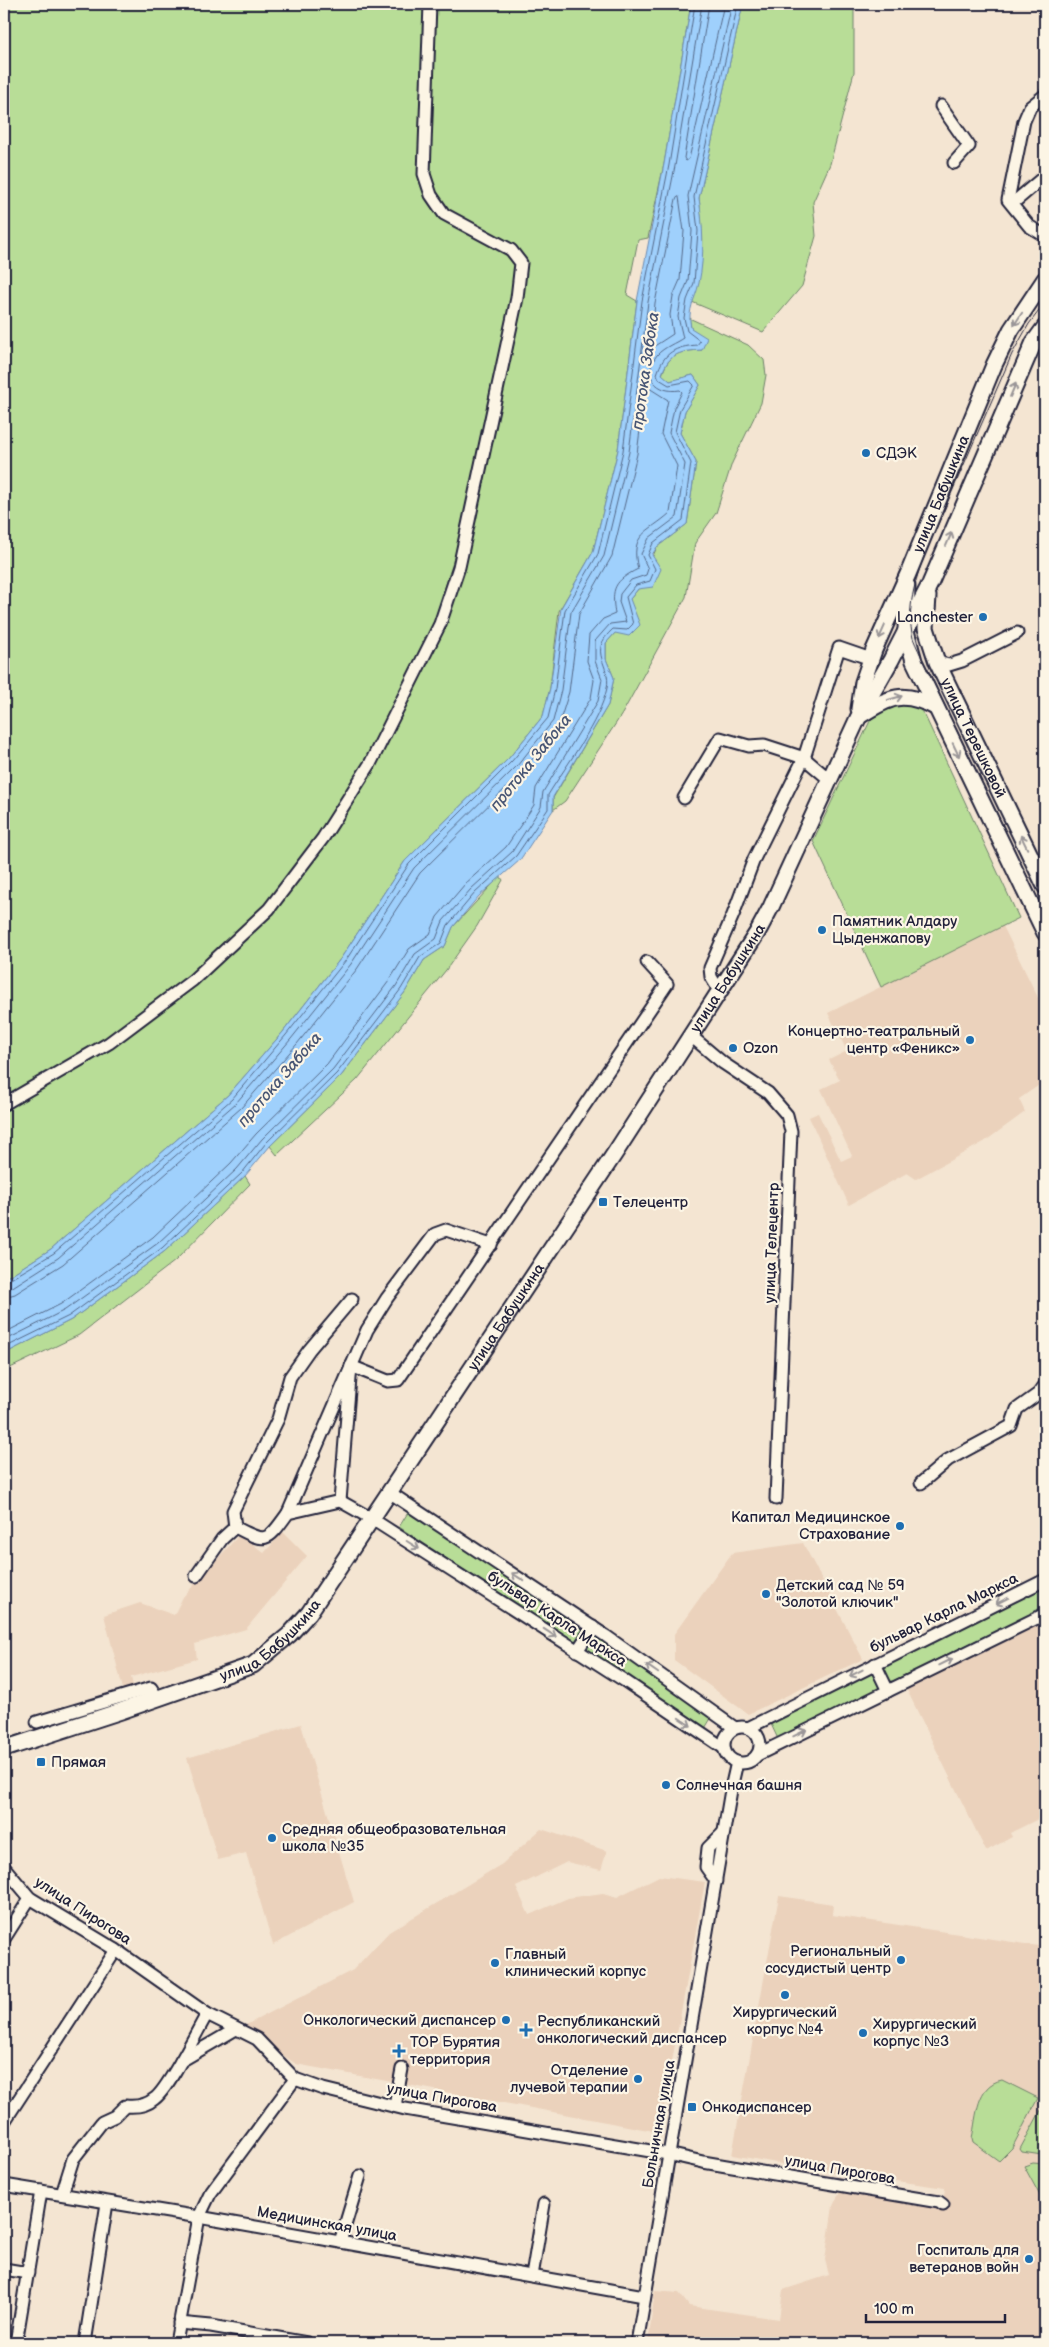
<svg xmlns="http://www.w3.org/2000/svg" width="1049" height="2347" font-family="'Balsamiq Sans',sans-serif">
<style>
.built{fill:#ebd2bc}
.green{fill:#b8dd97;stroke:#6d8069}
.water{fill:#9fd0fc;stroke:#6d8aaf}
.lines{fill:none;stroke-linecap:round;stroke-linejoin:round}
.shore{stroke:#546888;stroke-width:1}
.minor-casing{stroke:#22223b;stroke-width:15}
.major-casing{stroke:#22223b;stroke-width:19}
.minor{stroke:#fcf5e5;stroke-width:11}
.major{stroke:#fcf5e5;stroke-width:15}
.tram{stroke:#22223b;stroke-width:1}
.oneway{stroke:#9a9698}
.poi-dot{fill:#1f6fb2;stroke:#fcf5e5;stroke-width:2}
.labels{text-anchor:middle;dominant-baseline:central;stroke-width:4.5;stroke-linejoin:round;paint-order:stroke}
.poi-label{font-size:15px;fill:#22223b;stroke:#fcf5e5;text-anchor:start}
.street-label{font-size:15px;fill:#22223b;stroke:#fcf5e5}
.water-label{font-size:16px;font-style:italic;fill:#485675;stroke:#fcf5e5}
</style>
<rect width="100%" height="100%" fill="#f4e5d2"/>
<filter id="ink" filterUnits="userSpaceOnUse"><feTurbulence type="fractalNoise" baseFrequency=".02" numOctaves="2"/><feDisplacementMap in="SourceGraphic" scale="10" xChannelSelector="R" yChannelSelector="G"/><feConvolveMatrix kernelMatrix="1 2 1 2 8 2 1 2 1" color-interpolation-filters="sRGB"/></filter>
<g filter="url(#ink)">
<g class="built">
<polygon points="1003,926 1045,1012 1045,1081 1019,1099 1025,1112 984,1142 916,1179 907,1173 849,1205 809,1117 818,1113 841,1161 852,1156 821,1089 840,1080 829,1060 847,1051 828,1013"/>
<polygon points="283,1532 307,1556 246,1629 195,1644 197,1659 131,1677 133,1686 123,1689 104,1615 140,1603 174,1615 183,1597 240,1534 264,1553"/>
<polygon points="803,1543 863,1659 748,1714 674,1660 674,1634 732,1553"/>
<polygon points="1045,1621 1045,1819 1038,1819 1010,1833 1012,1837 986,1851 906,1688"/>
<polygon points="301,1724 354,1902 273,1945 246,1853 218,1860 187,1758"/>
<polygon points="541,1829 607,1851 601,1870 567,1862 516,1887 529,1915 568,1898 603,1893 617,1897 659,1876 705,1882 659,2132 296,2064 242,2027 353,1970 389,1932 502,1864"/>
<polygon points="779,1896 833,1904 832,1915 1045,1947 1045,2343 648,2343 655,2291 679,2293 689,2306 779,2319 783,2290 829,2275 825,2260 833,2206 842,2187 929,2204 929,2208 942,2209 945,2188 793,2166 732,2155"/>
</g>
<g class="green">
<polygon points="4,4 691,4 664,164 648,238 638,240 627,295 637,301 618,450 593,552 559,611 550,688 543,716 509,758 405,861 341,958 283,1032 228,1095 51,1249 4,1279"/>
<path d="M 743,4 L 854,4 L 854,72 L 830,164 L 813,202 L 816,236 L 802,286 L 763,332 L 692,302 C 705,269 703,232 699,198 Z"/>
<path d="M 689,318 L 748,345 L 764,360 L 766,375 L 761,403 L 732,463 L 716,513 L 695,543 L 686,597 L 622,714 L 565,801 L 553,810 L 553,798 L 608,705 L 614,678 L 606,659 L 606,643 L 615,633 L 630,599 L 638,589 L 657,547 L 687,524 L 696,462 L 680,433 L 685,411 L 700,385 L 693,375 L 670,381 L 662,375 C 669,353 680,351 702,350 L 691,328 Z"/>
<polygon points="891,704 916,705 925,716 1019,918 881,987 813,841 870,721 880,710"/>
<polygon points="500,876 503,880 477,926 446,970 357,1080 277,1155 270,1146 341,1076 405,992 424,960 445,946 453,927"/>
<polygon points="245,1176 250,1184 175,1261 79,1335 4,1371 4,1354 71,1320 165,1251"/>
<polygon points="409,1511 585,1628 576,1642 573,1642 399,1527"/>
<polygon points="1045,1585 1045,1607 890,1682 882,1667"/>
<polygon points="594,1635 713,1715 704,1730 586,1652 585,1647"/>
<polygon points="872,1672 879,1685 878,1689 778,1739 770,1722"/>
<path d="M 1002,2080 L 1038,2098 L 1012,2148 L 999,2161 L 973,2142 L 972,2138 C 977,2116 976,2085 1002,2080 Z"/>
<polygon points="1045,2103 1045,2153 1042,2155 1022,2152 1020,2149"/>
<polygon points="1033,2163 1045,2164 1045,2205 1024,2166"/>
</g>
<path class="water" d="M 691,4 L 743,4 L 699,198 C 703,226 705,255 699,283 C 695,301 687,308 691,328 L 707,338 L 702,350 C 681,351 669,353 662,374 L 670,381 L 693,375 L 700,385 L 685,411 L 680,433 L 696,462 L 687,524 L 657,547 L 652,555 L 661,569 L 653,587 L 638,589 L 630,599 L 640,625 L 629,636 L 615,633 L 606,643 L 606,659 L 614,678 L 608,705 L 553,797 L 553,810 L 520,860 L 479,896 L 453,927 L 445,946 L 424,960 L 405,992 L 341,1076 L 270,1146 L 245,1176 L 165,1251 L 71,1320 L 4,1354 L 4,1279 L 51,1249 L 228,1095 L 283,1032 L 341,958 L 405,861 L 509,758 L 543,716 L 550,688 L 561,608 L 593,552 L 618,450 L 637,301 L 664,164 Z"/>
<g class="lines">
<g class="shore">
<polyline points="709,4 684,158 686,161 689,159 724,4"/>
<polygon points="679,197 684,231 680,280 673,296 670,315 673,334 653,347 651,345 655,303 676,199"/>
<polyline points="4,1283 54,1253 232,1099 286,1035 346,960 409,864 512,761 548,718 555,689 565,610 598,554 623,451 642,301 669,165 695,4"/>
<polyline points="4,1289 11,1288 58,1258 236,1103 291,1039 351,964 414,868 517,766 553,721 561,690 571,612 604,556 629,452 648,302 675,166 702,4"/>
<path d="M 4,1297 L 15,1294 L 63,1264 L 241,1108 L 297,1044 L 357,969 L 420,873 L 523,771 L 558,727 L 569,692 L 579,614 L 612,556 L 637,454 L 645,389 L 649,388 L 668,400 L 661,434 L 677,466 L 670,513 C 648,533 629,533 638,569 C 614,581 611,588 615,614 L 603,619 L 589,635 L 587,661 L 594,680 L 591,698 L 536,788 L 534,805 L 506,847 L 465,884 L 437,917 L 430,934 L 409,949 L 389,981 L 327,1064 L 256,1134 L 231,1163 L 153,1237 L 61,1304 L 4,1333"/>
<path d="M 4,1341 L 65,1310 L 158,1243 L 237,1169 L 262,1139 L 333,1069 L 396,986 L 415,954 L 436,939 L 443,921 L 471,889 L 512,852 L 541,807 L 543,792 L 598,701 L 602,679 L 595,661 L 595,641 L 610,624 L 626,622 L 619,602 L 620,594 L 631,580 L 646,575 L 648,569 L 641,554 L 649,538 L 677,517 L 685,464 L 669,433 L 674,408 L 682,392 L 680,390 C 657,394 641,376 657,355 C 664,347 676,343 683,338 L 678,317 L 681,298 L 688,281 L 692,231 L 688,196 L 732,4"/>
<path d="M 4,1348 L 69,1316 L 162,1248 L 242,1173 L 266,1143 L 337,1073 L 401,989 L 420,957 L 441,943 L 448,925 L 475,893 L 516,856 L 548,809 L 548,795 C 567,764 600,721 607,688 C 612,664 586,653 613,629 L 627,630 L 633,624 L 626,597 L 636,585 L 650,581 L 655,569 L 648,555 L 653,543 L 683,520 L 691,463 L 675,432 L 680,409 L 694,385 L 690,381 L 669,385 L 659,379 L 657,374 C 664,352 675,347 697,345 L 700,341 L 687,331 L 684,318 L 687,300 L 694,283 L 698,231 L 694,197 L 738,4"/>
</g>
<defs>
<g id="minor">
<polyline points="1045,95 1030,107 1024,121 1008,200 1029,226 1045,236"/>
<polyline points="941,106 969,146 954,163"/>
<polyline points="1012,204 1045,176"/>
<polyline points="937,662 949,665 962,661 1017,633"/>
<polyline points="684,798 720,738 749,746 764,745 804,758 830,780"/>
<polyline points="719,990 711,977 710,968 733,915 754,859 804,758 839,648 871,659"/>
<polyline points="691,1036 723,1063 768,1093 787,1115 791,1131 776,1499"/>
<polyline points="4,1104 109,1043 193,980 269,909 323,838 370,764 440,624 459,567 517,298 521,263 511,250 444,214 431,195 424,174 430,4"/>
<path d="M 352,1299 L 309,1350 L 290,1377 L 278,1419 L 233,1511 L 235,1527 C 267,1544 267,1542 288,1513 L 340,1501 L 372,1519 L 625,1681 L 724,1748"/>
<polyline points="921,1483 948,1460 1011,1426 1017,1409 1038,1394 1045,1385"/>
<polyline points="389,1492 606,1636 735,1728"/>
<polyline points="340,1501 351,1366 388,1381 398,1380 667,984 647,962"/>
<polyline points="288,1513 367,1330 387,1298 435,1234 446,1230 491,1245"/>
<polyline points="196,1576 222,1539 235,1527"/>
<polyline points="577,1651 593,1627"/>
<polyline points="875,1664 888,1691"/>
<polyline points="37,1722 151,1688 158,1699"/>
<circle cx="742" cy="1745" r="18"/>
<polyline points="748,1728 1045,1580"/>
<polyline points="757,1755 1045,1614"/>
<polyline points="4,1867 30,1898 116,1950 207,2014 257,2039 295,2079 323,2089 405,2109 668,2154 703,2162 939,2202 943,2205"/>
<polyline points="716,1881 706,1867 708,1848 723,1833"/>
<polyline points="4,1939 30,1898"/>
<polyline points="181,2061 236,2029"/>
<polyline points="395,2106 402,2069"/>
<polyline points="4,2122 116,1950"/>
<polyline points="4,2185 199,2217 644,2296"/>
<path d="M 62,2194 L 73,2159 L 102,2122 L 115,2116 L 125,2106 C 135,2107 146,2106 154,2099 C 168,2090 197,2031 207,2014"/>
<polyline points="340,2242 360,2176"/>
<polyline points="4,2269 28,2273"/>
<polyline points="532,2276 544,2204"/>
<polyline points="179,2323 211,2326 307,2343"/>
<polyline points="16,2343 41,2191"/>
<polyline points="85,2343 107,2203"/>
<polyline points="176,2343 199,2217 210,2194 295,2079"/>
<polyline points="637,2343 732,1784 737,1762"/>
</g>
<g id="major">
<polyline points="907,586 906,631 914,661 1045,933"/>
<path id="s1" d="M 928,596 L 926,628 L 937,662 L 1045,886"/>
<path id="s2" d="M 859,709 L 863,682 L 874,650 L 908,574 L 994,365 L 1011,330 L 1045,279"/>
<path d="M 861,715 C 889,697 903,690 935,707"/>
<path id="s3" d="M 4,1749 L 121,1711 L 253,1665 L 289,1635 L 309,1613 L 615,1153 L 757,933 L 771,907 L 858,718 L 891,660 L 930,584 L 1034,342 L 1045,327"/>
</g>
</defs>
<use href="#minor" class="minor-casing"/>
<use href="#major" class="major-casing"/>
<use href="#minor" class="minor"/>
<use href="#major" class="major"/>
<path class="tram" d="M 1045,303 L 1029,324 L 1012,354 L 925,554 C 915,580 906,610 913,638 C 916,646 921,655 924,663 L 1045,913"/>
</g>
<defs><path id="oneway-shaft" d="M-6 0H5M1.5-3L5.5 0L1.5 3" fill="none" stroke-width="1.6" stroke-linecap="round" stroke-linejoin="round" transform="scale(1.25)"/></defs>
<g class="oneway">
<use href="#oneway-shaft" transform="translate(1018 319) rotate(123)"/>
<use href="#oneway-shaft" transform="translate(1013 390) rotate(-67)"/>
<use href="#oneway-shaft" transform="translate(949 539) rotate(-67)"/>
<use href="#oneway-shaft" transform="translate(882 632) rotate(114)"/>
<use href="#oneway-shaft" transform="translate(895 698) rotate(-16)"/>
<use href="#oneway-shaft" transform="translate(956 750) rotate(64)"/>
<use href="#oneway-shaft" transform="translate(1024 842) rotate(-116)"/>
<use href="#oneway-shaft" transform="translate(413 1545) rotate(32)"/>
<use href="#oneway-shaft" transform="translate(518 1577) rotate(-147)"/>
<use href="#oneway-shaft" transform="translate(1002 1601) rotate(154)"/>
<use href="#oneway-shaft" transform="translate(550 1633) rotate(33)"/>
<use href="#oneway-shaft" transform="translate(946 1662) rotate(-26)"/>
<use href="#oneway-shaft" transform="translate(652 1669) rotate(-145)"/>
<use href="#oneway-shaft" transform="translate(856 1673) rotate(153)"/>
<use href="#oneway-shaft" transform="translate(685 1722) rotate(34)"/>
<use href="#oneway-shaft" transform="translate(800 1733) rotate(-26)"/>
</g>
</g>
<g class="poi-dot">
<circle cx="866" cy="453" r="5"/>
<circle cx="983" cy="617" r="5"/>
<circle cx="822" cy="930" r="5"/>
<circle cx="970" cy="1040" r="5"/>
<circle cx="733" cy="1048" r="5"/>
<rect x="598" y="1197" width="10" height="10" rx="2.5"/>
<circle cx="900" cy="1526" r="5"/>
<circle cx="766" cy="1594" r="5"/>
<rect x="36" y="1757" width="10" height="10" rx="2.5"/>
<circle cx="666" cy="1785" r="5"/>
<circle cx="272" cy="1838" r="5"/>
<circle cx="901" cy="1960" r="5"/>
<circle cx="495" cy="1963" r="5"/>
<circle cx="785" cy="1995" r="5"/>
<circle cx="506" cy="2020" r="5"/>
<path d="M523.5 2022.5h5v5h5v5h-5v5h-5v-5h-5v-5h5z"/>
<circle cx="863" cy="2033" r="5"/>
<path d="M396.5 2043.5h5v5h5v5h-5v5h-5v-5h-5v-5h5z"/>
<circle cx="638" cy="2079" r="5"/>
<rect x="687" y="2102" width="10" height="10" rx="2.5"/>
<circle cx="1029" cy="2259" r="5"/>
</g>
<g class="labels">
<g class="poi-label">
<text x="876" y="453">СДЭК</text>
<text x="973" y="617" text-anchor="end">Lanchester</text>
<text x="832" y="921">Памятник Алдару<tspan x="832" dy="17">Цыденжапову</tspan></text>
<text x="960" y="1031" text-anchor="end">Концертно-театральный<tspan x="960" dy="17">центр «Феникс»</tspan></text>
<text x="743" y="1048">Ozon</text>
<text x="613" y="1202">Телецентр</text>
<text x="890" y="1517" text-anchor="end">Капитал Медицинское<tspan x="890" dy="17">Страхование</tspan></text>
<text x="776" y="1585">Детский сад № 59<tspan x="776" dy="17">"Золотой ключик"</tspan></text>
<text x="51" y="1762">Прямая</text>
<text x="676" y="1785">Солнечная башня</text>
<text x="282" y="1829">Средняя общеобразовательная<tspan x="282" dy="17">школа №35</tspan></text>
<text x="891" y="1951" text-anchor="end">Региональный<tspan x="891" dy="17">сосудистый центр</tspan></text>
<text x="505" y="1954">Главный<tspan x="505" dy="17">клинический корпус</tspan></text>
<text x="785" y="2012" text-anchor="middle">Хирургический<tspan x="785" dy="17">корпус №4</tspan></text>
<text x="496" y="2020" text-anchor="end">Онкологический диспансер</text>
<text x="537" y="2021">Республиканский<tspan x="537" dy="17">онкологический диспансер</tspan></text>
<text x="873" y="2024">Хирургический<tspan x="873" dy="17">корпус №3</tspan></text>
<text x="410" y="2042">ТОР Бурятия<tspan x="410" dy="17">территория</tspan></text>
<text x="628" y="2070" text-anchor="end">Отделение<tspan x="628" dy="17">лучевой терапии</tspan></text>
<text x="702" y="2107">Онкодиспансер</text>
<text x="1019" y="2250" text-anchor="end">Госпиталь для<tspan x="1019" dy="17">ветеранов войн</tspan></text>
</g>
<g class="street-label">
<text stroke="none"><textPath href="#s2" startOffset="231">улица Бабушкина</textPath></text>
<text stroke="none"><textPath href="#s1" startOffset="152">улица Терешковой</textPath></text>
<text stroke="none"><textPath href="#s3" startOffset="1100">улица Бабушкина</textPath></text>
<text transform="translate(772 1243) rotate(-88)">улица Телецентр</text>
<text stroke="none"><textPath href="#s3" startOffset="695">улица Бабушкина</textPath></text>
<text transform="translate(944 1613) rotate(-26)">бульвар Карла Маркса</text>
<text transform="translate(557 1619) rotate(33)">бульвар Карла Маркса</text>
<text stroke="none"><textPath href="#s3" startOffset="291">улица Бабушкина</textPath></text>
<text transform="translate(83 1911) rotate(33)">улица Пирогова</text>
<text transform="translate(442 2098) rotate(10)">улица Пирогова</text>
<text transform="translate(659 2124) rotate(-80)">Больничная улица</text>
<text transform="translate(840 2170) rotate(10)">улица Пирогова</text>
<text transform="translate(327 2224) rotate(10)">Медицинская улица</text>
</g>
<g class="water-label">
<text transform="translate(646 371) rotate(-82)">протока Забока</text>
<text transform="translate(531 763) rotate(-51)">протока Забока</text>
<text transform="translate(280 1080) rotate(-49)">протока Забока</text>
</g>
</g>
<rect width="1049" height="2347" fill="none" stroke="#fcf5e5" stroke-width="20"/>
<rect x="10" y="10" width="1029" height="2327" fill="none" stroke="#22223b" stroke-width="2" filter="url(#ink)"/>
<path d="M866 2314v8h139v-8" fill="none" stroke="#22223b" stroke-width="2.5"/>
<text x="874" y="2314" font-size="15" fill="#22223b" stroke="#fcf5e5" stroke-width="4" paint-order="stroke">100 m</text>
</svg>
